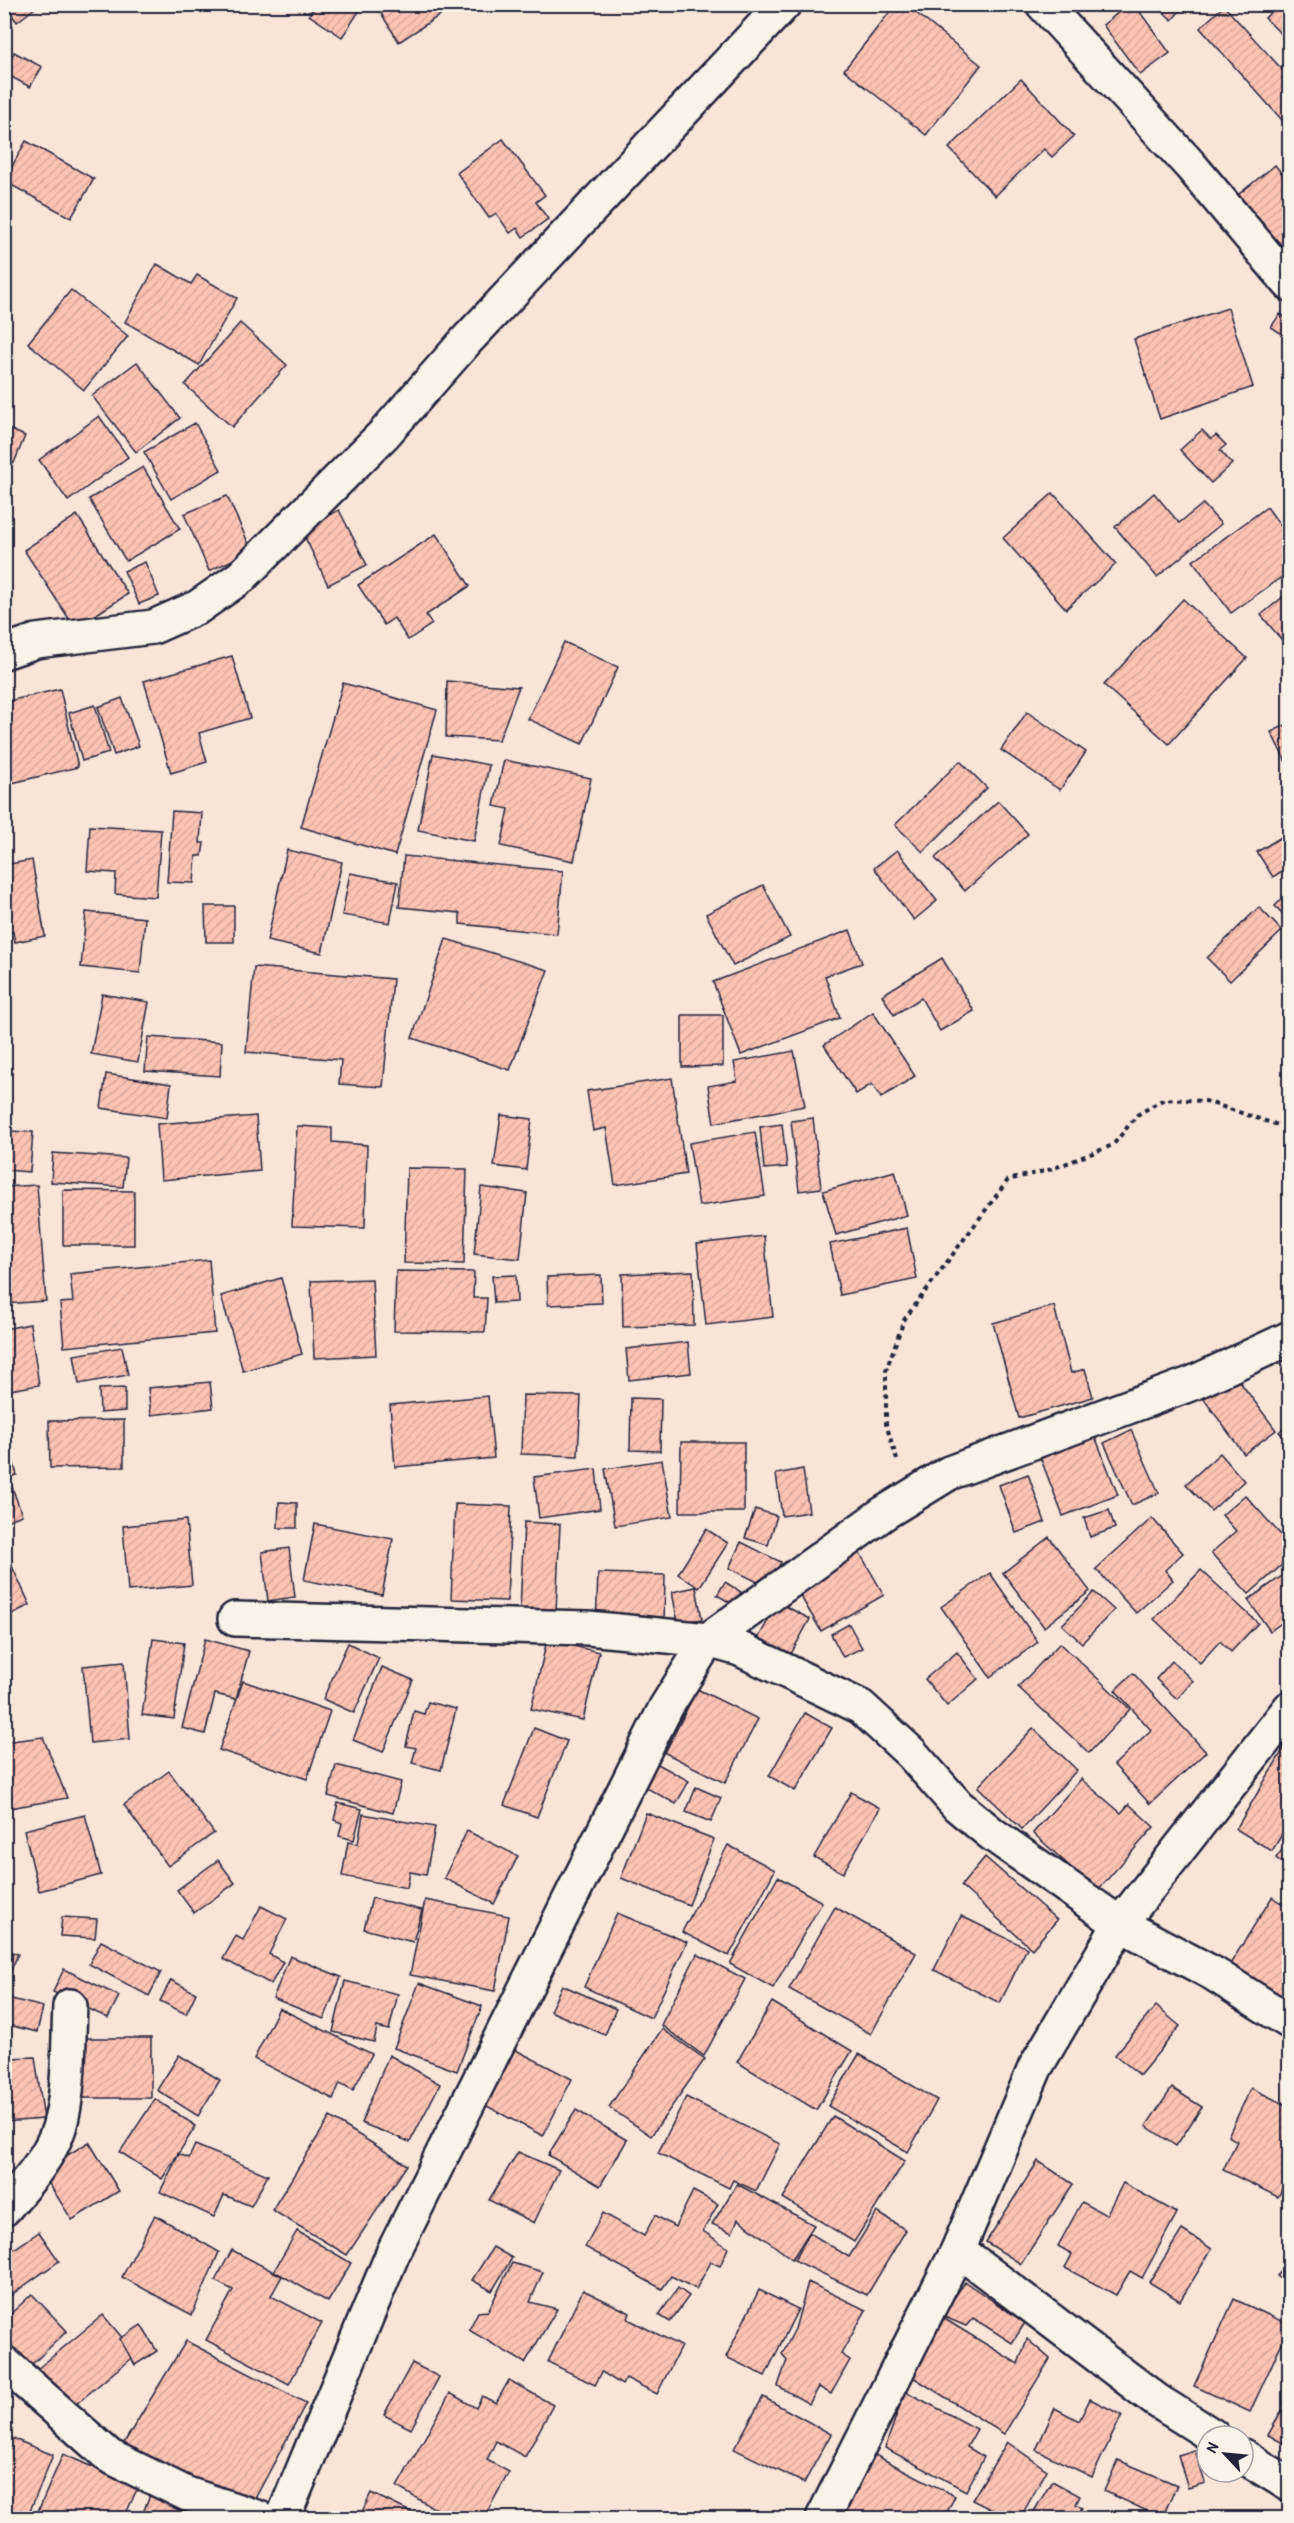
<svg xmlns="http://www.w3.org/2000/svg" width="1294" height="2523" font-family="'Patrick Hand',sans-serif">
<style>
.building{fill:url(#building-hatch);stroke:#22223b;stroke-width:1.5}
.lines{fill:none;stroke-linecap:round;stroke-linejoin:round}
.street-casing{stroke:#22223b;stroke-width:38}
.path{stroke:#22223b;stroke-width:4;stroke-dasharray:4.5 4.5;stroke-linecap:butt}
.street{stroke:#f7f3e8;stroke-width:33}
</style>
<defs>
<pattern id="building-hatch" width="6" height="6" patternUnits="userSpaceOnUse" patternTransform="scale(1.5)"><rect width="6" height="6" fill="#fdc4b4"/><path d="M-1 1l2-2M0 6l6-6M5 7l2-2" fill="none" stroke="#d9a89c"/></pattern>
</defs>
<rect width="100%" height="100%" fill="#f9e5d8"/>
<filter id="ink" filterUnits="userSpaceOnUse"><feTurbulence type="fractalNoise" baseFrequency=".0167" numOctaves="2"/><feDisplacementMap in="SourceGraphic" scale="12" xChannelSelector="R" yChannelSelector="G"/><feConvolveMatrix kernelMatrix="1 2 1 2 8 2 1 2 1" color-interpolation-filters="sRGB"/></filter>
<g filter="url(#ink)">
<g class="building">
<polygon points="4,4 40,4 17,22"/>
<polygon points="316,4 364,4 342,37 309,15"/>
<polygon points="375,4 457,4 399,42"/>
<polygon points="896,4 905,4 981,65 926,135 844,70"/>
<polygon points="1129,4 1134,4 1170,53 1140,75 1103,25"/>
<polygon points="1155,4 1186,4 1172,20"/>
<polygon points="1279,4 1290,4 1290,43 1265,18"/>
<polygon points="1224,6 1290,78 1290,114 1282,120 1200,28"/>
<polygon points="14,52 42,67 30,87 4,73"/>
<polygon points="1021,79 1074,136 1052,157 1044,149 995,196 949,148"/>
<polygon points="503,139 545,195 536,202 548,219 523,237 517,228 510,233 496,213 489,218 457,173"/>
<polygon points="26,141 94,179 71,218 4,181"/>
<polygon points="1275,165 1290,184 1290,237 1272,251 1233,199"/>
<polygon points="157,264 191,284 197,275 237,298 199,365 125,322"/>
<polygon points="71,290 128,336 84,390 28,343"/>
<polygon points="1228,308 1253,387 1160,419 1134,339"/>
<polygon points="1280,314 1290,320 1290,339 1271,327"/>
<polygon points="240,323 287,365 232,427 185,385"/>
<polygon points="137,362 180,418 136,452 92,396"/>
<polygon points="99,416 128,457 68,501 39,460"/>
<polygon points="195,423 221,470 171,499 144,452"/>
<polygon points="4,427 25,436 14,463 4,459"/>
<polygon points="1202,430 1211,439 1216,435 1226,445 1220,450 1232,464 1211,483 1180,450"/>
<polygon points="143,467 180,529 126,561 89,499"/>
<polygon points="1053,493 1116,564 1066,609 1003,538"/>
<polygon points="1154,493 1179,523 1203,504 1221,524 1157,577 1115,527"/>
<polygon points="227,496 252,551 209,571 184,514"/>
<polygon points="1267,507 1290,539 1290,571 1231,613 1193,561"/>
<polygon points="339,510 367,565 328,585 301,529"/>
<polygon points="77,515 128,594 75,628 24,550"/>
<polygon points="436,534 470,586 426,615 432,624 408,640 394,618 384,625 358,585"/>
<polygon points="145,562 159,596 139,604 124,571"/>
<polygon points="1290,591 1290,650 1261,615"/>
<polygon points="1183,599 1247,658 1169,744 1104,685"/>
<polygon points="564,642 618,667 582,744 528,719"/>
<polygon points="232,656 250,718 199,733 207,762 171,773 144,681"/>
<polygon points="447,681 519,687 499,740 446,737"/>
<polygon points="343,683 437,710 395,855 301,827"/>
<polygon points="60,689 78,767 12,783 4,751 4,702"/>
<polygon points="122,698 139,746 114,755 98,707"/>
<polygon points="95,705 109,753 82,761 69,713"/>
<polygon points="1027,712 1086,752 1060,790 1001,750"/>
<polygon points="1290,723 1290,770 1271,732"/>
<polygon points="433,754 489,765 474,841 418,830"/>
<polygon points="504,760 591,778 574,861 501,846 509,809 494,806"/>
<polygon points="960,761 987,788 923,852 895,825"/>
<polygon points="998,801 1028,834 965,891 935,858"/>
<polygon points="172,811 202,813 200,843 204,843 202,856 196,856 194,883 167,882"/>
<polygon points="90,826 161,830 156,897 115,894 116,873 87,871"/>
<polygon points="1281,837 1290,850 1290,866 1273,877 1257,852"/>
<polygon points="287,850 342,862 322,953 267,941"/>
<polygon points="897,850 937,901 914,920 874,868"/>
<polygon points="404,856 563,871 557,934 460,924 460,913 399,907"/>
<polygon points="32,860 45,936 15,942 13,932 4,933 4,865"/>
<polygon points="350,873 398,882 390,923 342,915"/>
<polygon points="763,885 790,937 733,966 706,914"/>
<polygon points="1290,891 1290,915 1287,918 1275,906"/>
<polygon points="205,906 234,906 234,942 206,942"/>
<polygon points="1259,907 1282,931 1230,981 1207,958"/>
<polygon points="86,912 145,918 140,973 81,967"/>
<polygon points="850,930 862,963 825,976 840,1018 741,1055 713,982"/>
<polygon points="446,939 548,970 510,1070 412,1038"/>
<polygon points="942,958 974,1011 940,1031 921,998 894,1015 882,995"/>
<polygon points="254,967 393,979 383,1087 339,1084 341,1060 246,1052"/>
<polygon points="102,994 149,1002 138,1062 91,1054"/>
<polygon points="873,1012 915,1076 881,1098 872,1084 856,1094 824,1045"/>
<polygon points="682,1015 723,1015 723,1066 682,1067"/>
<polygon points="148,1037 222,1042 220,1076 145,1071"/>
<polygon points="794,1051 805,1106 714,1123 708,1086 737,1081 734,1062"/>
<polygon points="106,1074 171,1084 167,1118 101,1108"/>
<polygon points="672,1078 686,1174 615,1185 606,1128 593,1131 587,1091"/>
<polygon points="501,1115 532,1119 526,1170 494,1166"/>
<polygon points="256,1116 260,1171 161,1180 157,1124"/>
<polygon points="813,1118 821,1188 799,1191 791,1121"/>
<polygon points="782,1124 787,1167 764,1169 760,1127"/>
<polygon points="297,1126 332,1128 332,1142 367,1145 365,1228 292,1226"/>
<polygon points="4,1131 33,1132 30,1172 4,1170"/>
<polygon points="755,1132 765,1196 699,1206 689,1143"/>
<polygon points="53,1153 126,1158 123,1187 51,1182"/>
<polygon points="407,1168 467,1169 464,1264 404,1263"/>
<polygon points="895,1171 907,1215 836,1235 823,1191"/>
<polygon points="37,1185 46,1301 4,1304 4,1187"/>
<polygon points="481,1187 527,1193 520,1259 474,1254"/>
<polygon points="63,1190 134,1191 134,1245 63,1245"/>
<polygon points="907,1228 917,1279 840,1295 830,1244"/>
<polygon points="764,1236 773,1317 706,1325 697,1244"/>
<polygon points="209,1260 215,1333 64,1347 60,1303 73,1302 70,1274"/>
<polygon points="396,1271 474,1272 473,1298 487,1298 485,1332 394,1331"/>
<polygon points="693,1271 694,1325 623,1327 622,1274"/>
<polygon points="516,1275 517,1302 494,1303 492,1276"/>
<polygon points="601,1275 602,1303 548,1305 547,1277"/>
<polygon points="281,1278 302,1354 243,1371 221,1296"/>
<polygon points="372,1279 376,1355 314,1358 311,1281"/>
<polygon points="1054,1306 1071,1373 1085,1369 1093,1397 1019,1418 993,1323"/>
<polygon points="30,1324 39,1385 4,1391 4,1329"/>
<polygon points="688,1342 691,1373 629,1380 626,1349"/>
<polygon points="122,1347 128,1375 79,1384 74,1355"/>
<polygon points="1234,1374 1276,1430 1244,1454 1203,1398"/>
<polygon points="210,1382 213,1408 151,1415 148,1388"/>
<polygon points="125,1388 125,1411 100,1413 99,1389"/>
<polygon points="523,1395 581,1396 578,1456 521,1454"/>
<polygon points="488,1396 494,1458 395,1467 390,1405"/>
<polygon points="631,1398 661,1399 660,1451 630,1450"/>
<polygon points="124,1420 124,1467 50,1468 49,1421"/>
<polygon points="1290,1422 1290,1443 1279,1432"/>
<polygon points="4,1429 17,1475 4,1478"/>
<polygon points="1131,1430 1159,1493 1132,1505 1104,1443"/>
<polygon points="1095,1436 1118,1495 1063,1516 1040,1457"/>
<polygon points="681,1442 744,1442 744,1512 680,1512"/>
<polygon points="1220,1453 1244,1481 1211,1511 1186,1484"/>
<polygon points="662,1460 672,1517 615,1526 605,1469"/>
<polygon points="596,1469 600,1509 539,1518 534,1477"/>
<polygon points="803,1469 809,1512 782,1516 776,1474"/>
<polygon points="1028,1474 1045,1522 1016,1533 999,1485"/>
<polygon points="11,1484 22,1515 4,1522 4,1486"/>
<polygon points="1245,1495 1290,1545 1290,1558 1249,1594 1211,1553 1236,1531 1222,1515"/>
<polygon points="279,1502 297,1503 297,1528 278,1528"/>
<polygon points="455,1504 511,1506 507,1601 451,1599"/>
<polygon points="755,1509 777,1516 768,1545 745,1538"/>
<polygon points="1109,1510 1115,1528 1090,1537 1084,1518"/>
<polygon points="1152,1518 1183,1553 1165,1570 1173,1580 1136,1613 1096,1569"/>
<polygon points="186,1520 192,1585 128,1591 123,1526"/>
<polygon points="524,1522 560,1524 556,1612 520,1611"/>
<polygon points="315,1524 393,1539 382,1595 304,1580"/>
<polygon points="706,1529 728,1543 699,1588 678,1574"/>
<polygon points="1049,1537 1090,1591 1044,1627 1003,1573"/>
<polygon points="741,1542 781,1562 768,1587 729,1568"/>
<polygon points="289,1548 295,1597 268,1601 262,1552"/>
<polygon points="857,1548 884,1595 821,1631 794,1585"/>
<polygon points="4,1549 30,1605 12,1614 7,1602 4,1604"/>
<polygon points="1201,1570 1258,1623 1231,1652 1220,1641 1200,1663 1154,1619"/>
<polygon points="598,1573 665,1575 664,1628 596,1626"/>
<polygon points="990,1573 1038,1642 990,1677 941,1607"/>
<polygon points="1285,1574 1290,1580 1290,1617 1270,1631 1248,1600"/>
<polygon points="725,1582 741,1592 734,1605 717,1595"/>
<polygon points="696,1587 702,1619 678,1623 672,1592"/>
<polygon points="1094,1592 1114,1610 1082,1643 1062,1625"/>
<polygon points="778,1602 810,1619 786,1663 754,1646"/>
<polygon points="849,1624 862,1648 843,1657 831,1634"/>
<polygon points="153,1639 184,1643 174,1719 142,1715"/>
<polygon points="205,1639 249,1651 236,1699 215,1694 205,1734 182,1728"/>
<polygon points="547,1640 599,1652 583,1720 531,1709"/>
<polygon points="348,1643 379,1658 354,1713 323,1699"/>
<polygon points="1060,1643 1130,1709 1089,1753 1018,1687"/>
<polygon points="957,1652 978,1679 947,1706 925,1679"/>
<polygon points="1172,1661 1193,1681 1177,1699 1156,1679"/>
<polygon points="124,1662 130,1739 90,1743 83,1666"/>
<polygon points="382,1667 413,1680 383,1752 353,1740"/>
<polygon points="1133,1673 1206,1752 1150,1804 1114,1765 1151,1730 1115,1690"/>
<polygon points="243,1681 330,1711 307,1779 219,1750"/>
<polygon points="697,1689 758,1719 725,1783 665,1753"/>
<polygon points="428,1702 456,1709 441,1770 412,1763 416,1748 406,1746 414,1711 424,1714"/>
<polygon points="805,1713 832,1728 795,1791 769,1776"/>
<polygon points="534,1728 567,1741 537,1817 504,1805"/>
<polygon points="1033,1728 1077,1770 1022,1829 978,1787"/>
<polygon points="43,1737 67,1798 4,1809 4,1742"/>
<polygon points="1286,1745 1290,1747 1290,1821 1272,1851 1236,1829"/>
<polygon points="647,1758 689,1781 676,1804 634,1781"/>
<polygon points="336,1765 401,1782 393,1813 328,1796"/>
<polygon points="169,1771 214,1833 168,1866 124,1805"/>
<polygon points="1081,1779 1121,1813 1129,1804 1154,1827 1097,1891 1033,1833"/>
<polygon points="696,1787 721,1798 711,1822 686,1812"/>
<polygon points="851,1792 880,1808 843,1873 814,1857"/>
<polygon points="338,1803 362,1809 354,1840 339,1836 342,1823 334,1820"/>
<polygon points="646,1813 714,1839 689,1905 621,1878"/>
<polygon points="363,1814 435,1827 426,1875 410,1872 407,1888 342,1876 348,1842 358,1844"/>
<polygon points="85,1815 101,1875 39,1891 24,1830"/>
<polygon points="467,1831 518,1856 494,1904 444,1878"/>
<polygon points="1290,1839 1290,1868 1276,1858"/>
<polygon points="728,1845 775,1870 729,1956 682,1932"/>
<polygon points="985,1857 1057,1920 1032,1949 961,1886"/>
<polygon points="218,1860 235,1883 194,1913 177,1890"/>
<polygon points="778,1877 822,1902 773,1988 730,1964"/>
<polygon points="1272,1897 1290,1909 1290,2009 1227,1969"/>
<polygon points="372,1898 422,1910 413,1942 364,1929"/>
<polygon points="425,1900 509,1916 495,1991 410,1975"/>
<polygon points="261,1906 287,1919 269,1954 283,1962 271,1984 223,1959 236,1936 243,1940"/>
<polygon points="835,1907 916,1953 871,2034 789,1989"/>
<polygon points="617,1913 687,1942 651,2018 584,1987"/>
<polygon points="961,1916 1027,1948 1000,2003 934,1970"/>
<polygon points="62,1917 97,1919 95,1938 60,1936"/>
<polygon points="101,1941 161,1972 149,1996 89,1964"/>
<polygon points="4,1949 18,1954 6,1982 4,1981"/>
<polygon points="697,1954 745,1979 704,2056 661,2025"/>
<polygon points="290,1956 341,1977 324,2019 273,1998"/>
<polygon points="64,1969 119,1996 108,2018 53,1992"/>
<polygon points="171,1980 196,1993 186,2014 160,2001"/>
<polygon points="345,1981 398,1994 389,2030 377,2027 374,2042 333,2032"/>
<polygon points="419,1983 482,2006 457,2071 394,2048"/>
<polygon points="562,1985 616,2009 605,2035 550,2011"/>
<polygon points="4,1997 43,2007 37,2032 4,2024"/>
<polygon points="772,2002 852,2051 816,2110 737,2062"/>
<polygon points="1156,2006 1180,2026 1140,2075 1115,2055"/>
<polygon points="279,2008 372,2054 353,2090 340,2083 333,2099 254,2059"/>
<polygon points="662,2029 705,2059 651,2136 609,2107"/>
<polygon points="79,2038 151,2038 151,2098 78,2098"/>
<polygon points="508,2046 572,2079 543,2136 481,2103"/>
<polygon points="4,2050 8,2050 9,2058 35,2057 44,2119 4,2122"/>
<polygon points="859,2054 937,2100 908,2152 828,2106"/>
<polygon points="179,2055 220,2080 198,2116 157,2090"/>
<polygon points="389,2055 440,2084 410,2142 361,2123"/>
<polygon points="1172,2088 1202,2107 1176,2146 1146,2126"/>
<polygon points="1251,2088 1290,2107 1290,2185 1285,2183 1278,2197 1223,2170 1237,2141 1228,2136"/>
<polygon points="686,2097 780,2144 756,2191 733,2180 729,2188 658,2153"/>
<polygon points="155,2099 196,2126 162,2179 120,2152"/>
<polygon points="576,2110 627,2140 600,2186 548,2155"/>
<polygon points="833,2116 905,2161 854,2242 783,2198"/>
<polygon points="330,2117 407,2165 347,2255 272,2210"/>
<polygon points="89,2142 119,2191 72,2220 41,2171"/>
<polygon points="195,2145 268,2175 251,2206 224,2195 214,2217 160,2192 179,2154 189,2158"/>
<polygon points="518,2152 559,2170 534,2223 489,2200"/>
<polygon points="1038,2161 1073,2184 1021,2264 986,2242"/>
<polygon points="1123,2183 1177,2213 1142,2278 1130,2271 1116,2295 1065,2268 1072,2254 1058,2246 1082,2202 1106,2215"/>
<polygon points="737,2184 814,2225 792,2259 738,2219 732,2233 712,2224"/>
<polygon points="693,2191 718,2204 703,2231 728,2248 720,2266 711,2262 696,2289 671,2276 662,2289 585,2247 603,2213 644,2236 655,2215 675,2227"/>
<polygon points="877,2212 906,2230 867,2295 794,2260 810,2233 849,2257"/>
<polygon points="155,2215 219,2252 192,2315 122,2277"/>
<polygon points="1182,2230 1212,2249 1180,2301 1149,2282"/>
<polygon points="297,2231 351,2263 328,2302 274,2271"/>
<polygon points="39,2232 59,2261 4,2300 4,2256"/>
<polygon points="493,2247 512,2258 492,2291 472,2280"/>
<polygon points="232,2250 282,2276 271,2296 322,2323 289,2384 206,2340 233,2290 215,2281"/>
<polygon points="1290,2261 1290,2287 1277,2276"/>
<polygon points="512,2263 543,2272 530,2302 557,2309 525,2363 469,2330 478,2312 488,2311"/>
<polygon points="808,2282 866,2310 841,2354 850,2360 831,2394 819,2387 809,2404 778,2386 787,2360 782,2354 795,2329"/>
<polygon points="965,2282 1025,2323 1012,2343 973,2318 966,2326 942,2316"/>
<polygon points="678,2288 689,2296 670,2322 659,2315"/>
<polygon points="583,2290 630,2313 628,2319 681,2346 657,2394 626,2378 622,2385 602,2372 595,2385 548,2362"/>
<polygon points="759,2290 798,2309 765,2376 726,2357"/>
<polygon points="32,2294 67,2331 28,2368 4,2343 4,2320"/>
<polygon points="1234,2299 1290,2325 1250,2412 1194,2386"/>
<polygon points="103,2315 136,2354 69,2410 36,2370"/>
<polygon points="943,2318 1018,2364 1027,2339 1050,2359 1004,2434 908,2374"/>
<polygon points="141,2325 157,2351 135,2365 120,2339"/>
<polygon points="186,2341 306,2403 251,2506 119,2451"/>
<polygon points="412,2363 439,2377 411,2429 384,2415"/>
<polygon points="509,2380 553,2405 525,2457 496,2441 487,2460 509,2472 487,2512 495,2515 493,2518 451,2518 397,2487 450,2393 476,2408 482,2396 496,2403"/>
<polygon points="905,2391 977,2429 967,2447 984,2457 966,2491 885,2448"/>
<polygon points="763,2397 831,2434 804,2483 734,2449"/>
<polygon points="1290,2397 1290,2447 1268,2435"/>
<polygon points="1090,2399 1122,2415 1092,2477 1036,2450 1055,2408 1079,2421"/>
<polygon points="4,2435 53,2455 27,2518 4,2518"/>
<polygon points="1007,2442 1047,2470 1020,2518 1008,2518 972,2500"/>
<polygon points="1195,2450 1205,2483 1188,2488 1178,2455"/>
<polygon points="871,2453 955,2496 944,2518 839,2518"/>
<polygon points="63,2454 138,2487 124,2518 35,2518"/>
<polygon points="1118,2460 1177,2485 1162,2518 1104,2491"/>
<polygon points="1052,2481 1080,2496 1076,2504 1082,2508 1076,2518 1030,2518"/>
<polygon points="151,2492 228,2518 141,2518"/>
<polygon points="371,2493 423,2518 359,2518"/>
</g>
<g class="lines">
<defs>
<g id="street">
<polyline points="1043,4 1191,166 1290,284"/>
<polyline points="4,652 36,641 153,627 198,607 241,577 384,434 466,341 784,4"/>
<polyline points="235,1619 588,1628 708,1640 740,1649 861,1707 911,1753 958,1806 992,1834 1120,1924 1214,1974 1290,2022"/>
<path d="M 4,2209 C 25,2184 49,2159 59,2128 C 70,2092 68,2044 70,2006"/>
<polyline points="958,2250 1156,2400 1213,2436"/>
<polyline points="4,2363 109,2456 187,2494 259,2518"/>
<polyline points="1243,2456 1290,2485"/>
<polyline points="283,2518 393,2253 666,1707 708,1640 884,1513 949,1473 1193,1383 1290,1338"/>
<polyline points="823,2518 958,2250 1035,2068 1120,1924 1290,1708"/>
</g>
</defs>
<use href="#street" class="street-casing"/>
<polyline class="path" points="897,1460 886,1424 886,1370 904,1320 1008,1180 1052,1169 1113,1145 1137,1115 1164,1099 1205,1101 1290,1129"/>
<use href="#street" class="street"/>
</g>
</g>
<rect width="1294" height="2523" fill="none" stroke="#f7f3e8" stroke-width="24"/>
<rect x="12" y="12" width="1270" height="2499" fill="none" stroke="#22223b" stroke-width="2" filter="url(#ink)"/>
<g transform="translate(1225 2454) rotate(296)"><circle r="28" fill="#f7f3e8" stroke="#a29fa3" stroke-width="1.5"/>
<path d="M0-4.5L10 22L0 15L-10 22Z" fill="#22223b"/>
<text y="-9" font-size="16" font-weight="bold" text-anchor="middle" fill="#22223b">N</text>
</g>
</svg>
